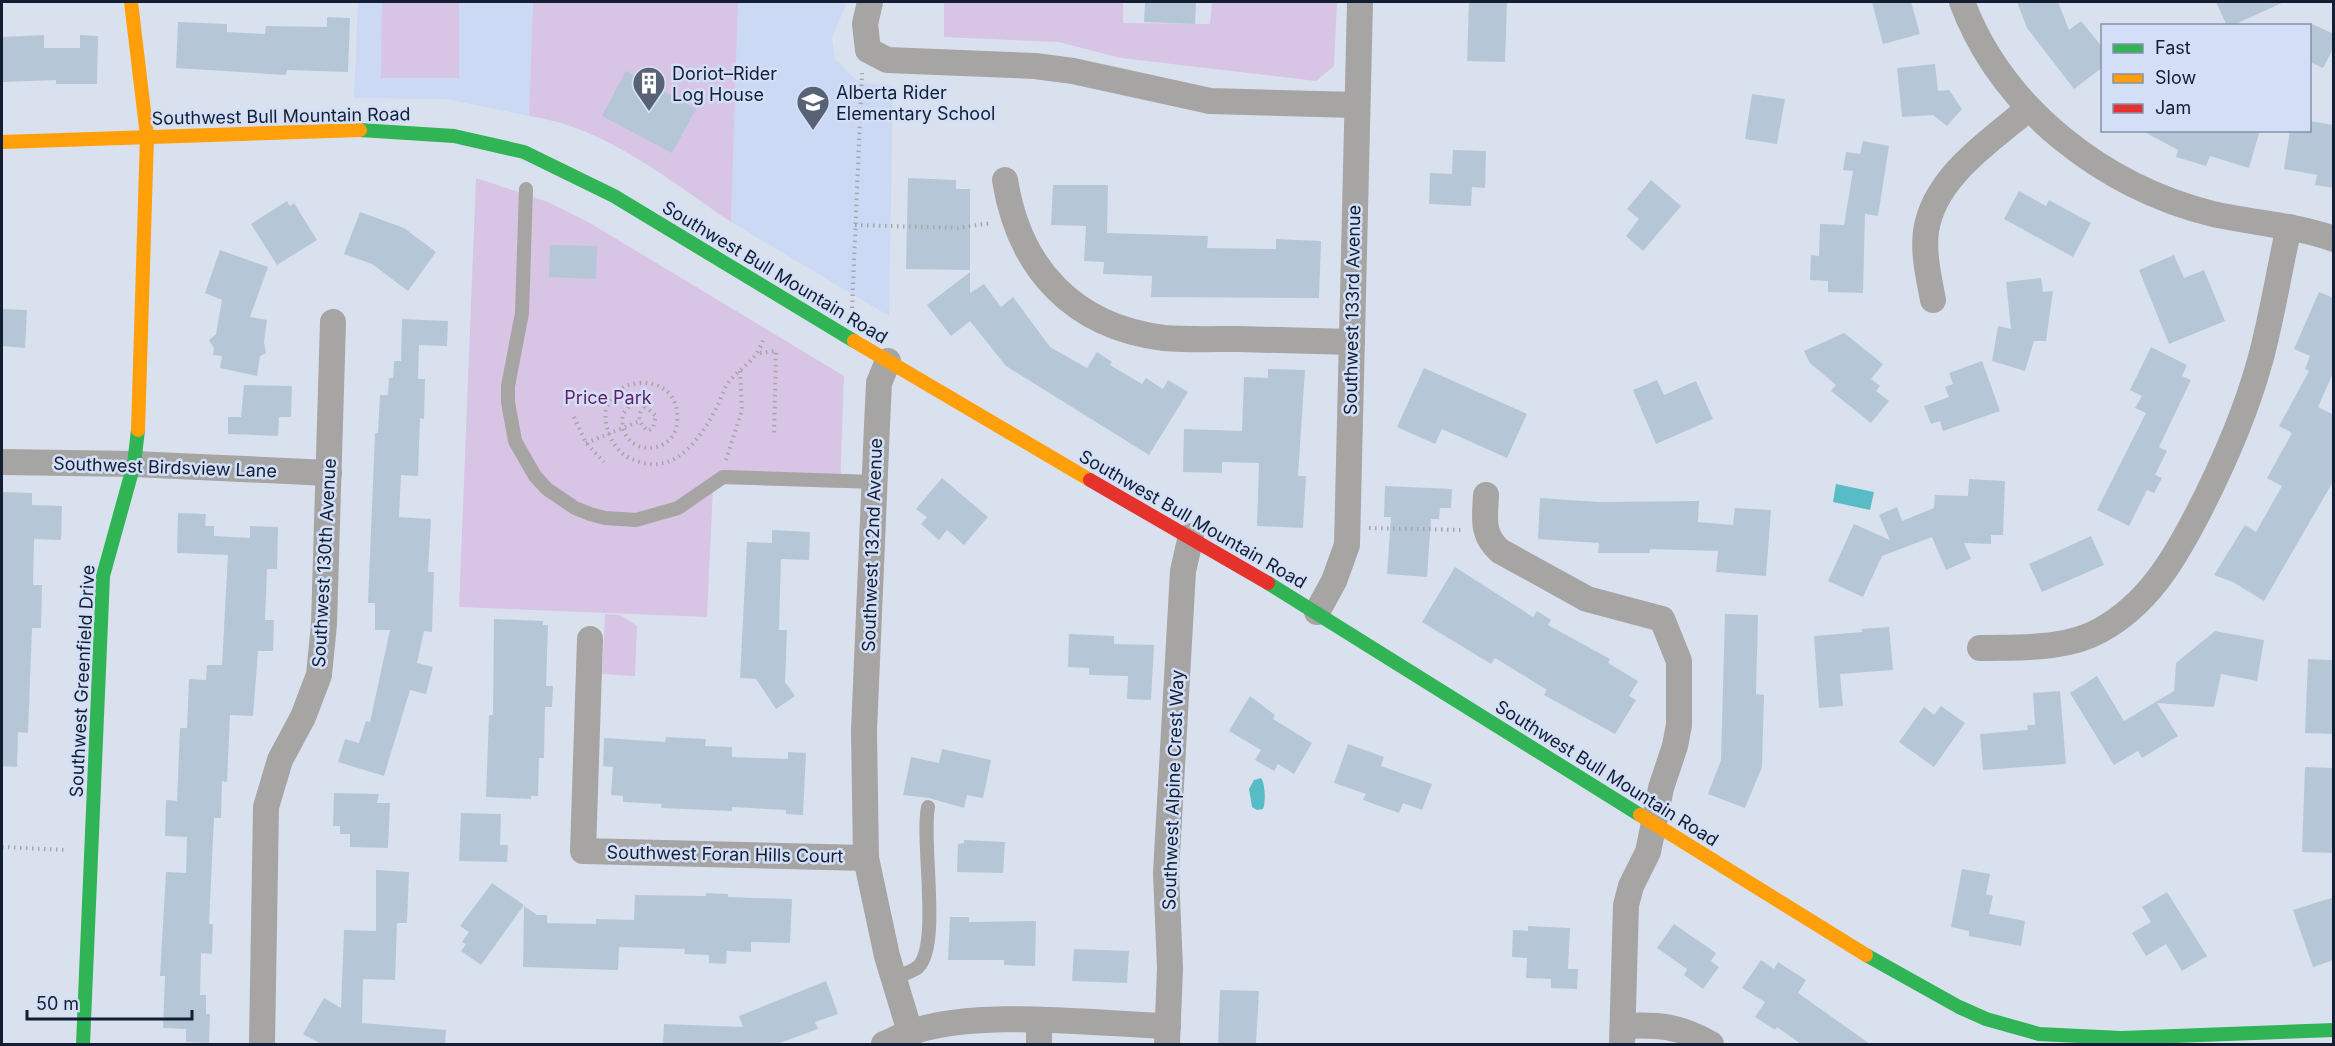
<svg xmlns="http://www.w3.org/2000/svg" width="2335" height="1046" font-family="Inter,sans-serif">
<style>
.built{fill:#cbd9f5}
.green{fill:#d8c4e4}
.water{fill:#58bcc7}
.building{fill:#b5c7d7}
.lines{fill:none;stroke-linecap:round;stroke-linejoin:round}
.path{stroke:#a5a6a7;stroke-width:4;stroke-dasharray:1.5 4.5;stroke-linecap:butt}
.lane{stroke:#a6a5a3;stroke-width:14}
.street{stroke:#a6a5a3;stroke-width:26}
.fast{stroke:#30b455;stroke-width:14}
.slow{stroke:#ff9f0a;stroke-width:14}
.jam{stroke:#e5322d;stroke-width:14}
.labels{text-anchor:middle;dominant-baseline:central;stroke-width:5;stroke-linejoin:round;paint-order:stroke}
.poi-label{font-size:18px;fill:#131e34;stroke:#d2dff6;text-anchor:start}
.street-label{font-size:18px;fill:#131e34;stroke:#d2dff6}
.park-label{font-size:18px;fill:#621d6b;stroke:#d2dff6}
</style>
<rect width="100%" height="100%" fill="#dae1ee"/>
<g class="built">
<polygon points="358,2 533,2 529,116 446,99 354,98"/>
<polygon points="738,2 847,2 832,38 835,59 855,79 863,83 893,86 889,316 731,222"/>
</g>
<g class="green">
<polygon points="382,2 459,2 459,78 381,78"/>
<path d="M 533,2 L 738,2 L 731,222 C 670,181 604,126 529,116 Z"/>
<polygon points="944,2 1123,2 1123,23 1210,24 1212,2 1337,2 1334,66 1316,81 1121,58 1059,42 944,37"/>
<polygon points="476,178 548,202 590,223 844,376 840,488 719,484 713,488 707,617 459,607"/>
<polygon points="605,614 620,615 637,626 635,676 602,674"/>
</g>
<g class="water">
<polygon points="1836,484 1874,492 1870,510 1833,502"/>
<path d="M 1261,778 C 1265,783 1266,802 1263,809 L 1257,810 L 1252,807 L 1249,789 L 1254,780 Z"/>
</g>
<g class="building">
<polygon points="1145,2 1196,2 1195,24 1144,22"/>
<polygon points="1469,2 1507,2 1505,62 1467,61"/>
<polygon points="1872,2 1911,2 1920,34 1883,44"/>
<polygon points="2017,2 2058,2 2069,30 2081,21 2103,48 2103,67 2074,89 2027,28"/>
<polygon points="2216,2 2284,2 2231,26 2227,26"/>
<polygon points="327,17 350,18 348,72 287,70 286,75 176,68 178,22 227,24 227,32 265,34 266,26 327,27"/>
<polygon points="2310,23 2334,34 2334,47 2323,68 2310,62"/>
<polygon points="44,35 44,48 80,48 80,35 98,36 97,84 56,84 56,80 3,82 2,37"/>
<polygon points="1935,64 1938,91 1949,90 1962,109 1947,126 1933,115 1902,117 1897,68"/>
<polygon points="626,71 696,109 672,153 602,116"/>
<polygon points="1752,94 1785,99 1777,144 1745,139"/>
<polygon points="2310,121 2334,125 2334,188 2315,185 2317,175 2284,169 2290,130 2310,130"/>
<polygon points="2141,130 2260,130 2249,168 2210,156 2206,166 2176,157 2178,150"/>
<polygon points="1863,141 1889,146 1878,216 1865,214 1863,293 1828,292 1828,281 1810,280 1811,255 1819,256 1820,224 1844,225 1853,171 1843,170 1846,152 1860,154"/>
<polygon points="1453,150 1486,151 1485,188 1472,187 1471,206 1429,204 1430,173 1452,174"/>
<polygon points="908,178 956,180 956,189 970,189 970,270 906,269"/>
<polygon points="1651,180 1681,206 1643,251 1626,236 1639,219 1627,209"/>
<polygon points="1053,185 1108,185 1107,233 1208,236 1207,248 1276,249 1276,239 1321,241 1319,298 1151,297 1152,276 1103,274 1104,262 1084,261 1086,226 1051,225"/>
<polygon points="2019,191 2046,206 2049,200 2091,223 2073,257 2004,219"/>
<polygon points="287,201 290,206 294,203 317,240 277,265 251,224"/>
<polygon points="360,212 404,228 436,252 408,291 372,264 344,254"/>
<polygon points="550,245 597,246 596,279 549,277"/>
<polygon points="220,250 268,267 250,317 267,320 264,342 266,353 260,356 257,376 220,368 222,356 213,355 214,348 209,340 216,334 222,300 205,293"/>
<polygon points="2174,255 2184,278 2204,270 2225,321 2169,344 2139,270"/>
<polygon points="970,272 970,293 984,284 1001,307 1013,297 1050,347 1087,368 1097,352 1112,362 1110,365 1142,384 1146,378 1163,389 1168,380 1188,392 1149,455 1006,366 970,321 951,336 927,305"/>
<polygon points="2041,278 2043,292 2053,291 2046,341 2034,341 2025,371 1992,361 1998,326 2011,329 2006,282"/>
<polygon points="2319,292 2334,298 2334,371 2318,407 2334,415 2334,480 2264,601 2233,582 2214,575 2245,525 2256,532 2282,486 2267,478 2292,433 2279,426 2309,371 2305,369 2310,356 2294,349"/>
<polygon points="2,309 27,310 25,348 2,346"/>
<polygon points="402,319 448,321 447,346 419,345 418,379 425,379 424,419 420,418 418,476 401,475 399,517 431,519 428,572 434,572 432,632 424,631 417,663 433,667 426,694 410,690 384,776 338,762 345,739 359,743 366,721 370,722 390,630 375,630 375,603 368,603 375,433 378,433 380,395 388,395 389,378 393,378 394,361 401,361"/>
<polygon points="1844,333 1883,364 1871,379 1880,386 1876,391 1889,401 1871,423 1831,391 1836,385 1810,363 1804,351"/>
<polygon points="2151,347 2187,365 2182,376 2191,380 2159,447 2167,451 2155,475 2162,478 2154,493 2147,490 2129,526 2097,510 2146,413 2135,408 2142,396 2130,390"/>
<polygon points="1982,361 2000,411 1943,431 1940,421 1931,424 1924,406 1949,397 1945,387 1953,384 1949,373"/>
<polygon points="1424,368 1527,414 1507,458 1442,429 1435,444 1397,427"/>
<polygon points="1268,369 1305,370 1298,476 1306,476 1303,528 1257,526 1259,463 1222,462 1222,473 1183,472 1184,429 1242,431 1244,377 1268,378"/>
<polygon points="1657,380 1664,395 1696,381 1713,419 1656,444 1633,390"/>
<polygon points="244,385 292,386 291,417 279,417 278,436 228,434 228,417 241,417"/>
<polygon points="942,478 988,517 964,545 947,530 939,540 921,524 927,517 916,509"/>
<polygon points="1969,479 2005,481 2003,535 1991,535 1991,544 1964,543 1971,559 1946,570 1932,537 1882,556 1863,597 1828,581 1854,524 1890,540 1879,515 1897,507 1902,521 1934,508 1935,495 1968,496"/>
<polygon points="1385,486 1452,489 1451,508 1440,508 1439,519 1431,519 1427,577 1387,574 1391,517 1384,517"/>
<polygon points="2,492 32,493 32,505 62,506 61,540 34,539 33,585 42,585 41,628 32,628 28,733 18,732 17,767 2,766"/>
<polygon points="1540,498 1599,502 1699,501 1698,522 1733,525 1735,508 1771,510 1766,576 1716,572 1718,551 1650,549 1649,553 1598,553 1599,543 1538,539"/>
<polygon points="178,513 206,514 205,526 214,526 214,536 250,538 250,526 278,527 277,569 267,569 265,620 274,620 273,651 258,651 253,716 230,715 227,782 222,781 221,818 214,818 209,924 213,924 212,954 201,953 200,995 206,995 206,1014 210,1014 209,1043 186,1042 186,1029 163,1028 165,976 160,976 166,872 186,873 187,837 165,836 166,800 177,801 180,728 187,728 189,679 206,680 207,665 222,665 228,555 177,553"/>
<polygon points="772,530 810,532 809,560 781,559 779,630 787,630 785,682 795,696 776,709 756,679 740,678 747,542 772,543"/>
<polygon points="2091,536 2104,565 2042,592 2029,564"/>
<polygon points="1455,567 1533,617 1537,611 1551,620 1548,625 1610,659 1608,663 1638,681 1629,696 1636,700 1615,734 1544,695 1547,690 1495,658 1491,664 1422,622"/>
<polygon points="1725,614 1758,615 1756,694 1764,695 1762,767 1745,808 1708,794 1721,760"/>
<polygon points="494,619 543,621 543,625 548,625 546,686 553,686 552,707 545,707 544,758 539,758 538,796 531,796 531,799 486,797 489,715 493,715"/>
<polygon points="1889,627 1893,670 1840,674 1843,706 1819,708 1814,636 1862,632 1862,629"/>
<polygon points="2215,631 2264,640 2257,681 2221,674 2214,707 2157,703 2178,736 2142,758 2138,751 2114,765 2070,693 2097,676 2124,721 2174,691 2176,663"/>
<polygon points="1069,634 1114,636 1114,644 1154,645 1151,700 1127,699 1128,676 1089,675 1089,668 1068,667"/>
<polygon points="2308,659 2334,660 2334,734 2305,733"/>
<polygon points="2060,691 2066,764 1983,770 1980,734 2028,730 2027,725 2035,725 2033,693"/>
<polygon points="1250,696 1275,715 1273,719 1312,743 1294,774 1278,764 1274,771 1255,760 1261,750 1229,731"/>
<polygon points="1941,706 1965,723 1934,767 1899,742 1924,707 1934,715"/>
<polygon points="666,737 706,739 705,746 732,747 732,757 788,759 788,752 806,753 803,815 786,814 786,810 732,807 732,811 661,808 662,804 623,802 623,796 611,795 613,767 603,766 604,738 665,742"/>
<polygon points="1348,744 1384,757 1381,766 1432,784 1422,810 1403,803 1399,813 1363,800 1366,794 1334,783"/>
<polygon points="942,749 991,760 983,798 967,795 964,808 929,798 903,795 911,757 939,763"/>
<polygon points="2305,767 2334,768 2334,853 2302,852"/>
<polygon points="334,793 379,794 377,803 390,803 388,848 350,847 350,834 340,834 340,826 333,826"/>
<polygon points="461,813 501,814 500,845 508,845 507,862 459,861"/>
<polygon points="964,840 1005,842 1003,873 957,872 958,844 964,843"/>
<polygon points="1962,869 1990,874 1986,894 1993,896 1989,914 2025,921 2021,946 1969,936 1969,931 1951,927"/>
<polygon points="376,870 409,872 407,923 397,923 395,980 363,979 362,1023 446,1030 445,1044 321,1044 303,1034 324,998 341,1008 344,930 376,931"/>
<polygon points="492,883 524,905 481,965 461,951 466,944 462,942 469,932 460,926"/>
<polygon points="2167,892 2207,956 2182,971 2166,944 2146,956 2132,933 2151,922 2142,907"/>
<polygon points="706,893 728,894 728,897 792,899 790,943 751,942 751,952 727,951 726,964 709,963 709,955 684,954 685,949 619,947 618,970 523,967 524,906 537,915 547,915 547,923 596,924 596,919 634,920 635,895 706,896"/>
<polygon points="2334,897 2334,960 2313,967 2293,910"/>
<polygon points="950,917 969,917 969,922 1036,921 1035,966 1004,965 1004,960 948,960"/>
<polygon points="1674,924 1716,953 1711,961 1719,967 1703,989 1684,975 1687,969 1657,948"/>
<polygon points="1528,926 1570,928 1568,969 1578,969 1577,989 1551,988 1551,979 1526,978 1527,958 1512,957 1513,930 1528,931"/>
<polygon points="1074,949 1129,951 1127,983 1072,981"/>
<polygon points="1761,960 1774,969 1778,962 1806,980 1798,993 1870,1044 1801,1044 1777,1027 1775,1030 1755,1017 1765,1002 1742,988"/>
<polygon points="826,981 838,1014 815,1022 818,1029 777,1044 663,1044 664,1024 743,1027 739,1016"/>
<polygon points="1220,990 1259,991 1256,1044 1218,1044"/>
</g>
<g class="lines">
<g class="path">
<polyline points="855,225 958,228 991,223"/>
<polyline points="852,308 862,73"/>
<polyline points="760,353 776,351 774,436"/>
<path d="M 645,406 L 656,416 L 653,428 L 648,431 C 639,424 636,415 645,406 L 643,402 L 639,400 L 630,405 L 623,414 C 616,456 673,459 677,423 C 684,361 583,375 610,436 C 616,450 625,458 640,462 C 678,474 702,435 717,407 C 721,399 723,389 729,382 C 744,363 756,363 764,337"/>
<polyline points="574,417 586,443 604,462"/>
<polyline points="586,443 640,421"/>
<polyline points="726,460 742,410 740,371"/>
<polyline points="1369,528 1464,530"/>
<polyline points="2,847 67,850"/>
</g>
<g class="lane">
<polyline points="526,189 522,313 508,386 508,402 515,441 535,476 547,489 575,508 590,514 605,518 636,520 678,508 723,477 875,482"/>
<path d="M 893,979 C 900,975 912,972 918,967 C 941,945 921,842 928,807"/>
</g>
<g class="street">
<polyline points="870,2 865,24 868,50 887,60 1035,66 1073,71 1210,101 1356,105"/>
<path d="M 1962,2 C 2002,109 2104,187 2213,214 C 2253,223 2295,225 2334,239"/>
<path d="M 1005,180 C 1019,269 1074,327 1164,338 C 1188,340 1214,339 1238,339 C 1276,340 1314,341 1352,342"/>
<path d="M 1933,300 C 1929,278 1923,254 1926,231 C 1934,177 1989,142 2028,109"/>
<polyline points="888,361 879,383 877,425 864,731 866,858 887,956 910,1032"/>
<polyline points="2,462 134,464 329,473"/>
<path d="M 1486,495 C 1485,517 1481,535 1500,551 L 1587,599 L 1662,619 L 1679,661 L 1679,725 L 1675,746 L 1661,788 L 1648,852 L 1631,886 L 1626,905 L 1622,1044"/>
<polyline points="1317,612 1334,581 1347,545 1360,2"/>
<polyline points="590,639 583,851 866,858"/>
<path d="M 1980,648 C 2020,647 2066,650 2101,630 C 2147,604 2172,563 2196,517 C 2222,467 2245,415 2260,361 C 2272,317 2279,271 2289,227"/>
<path d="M 1623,1026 C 1659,1024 1679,1026 1711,1044"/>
<polyline points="262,1044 266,807 280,760 303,717 319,675 324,624 333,322"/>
<path d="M 884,1044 C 892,1041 900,1036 909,1033 C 976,1008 1095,1024 1168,1026"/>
<polyline points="1039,1044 1039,1020"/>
<polyline points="1167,1044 1170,968 1166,873 1183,571 1191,536"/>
</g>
<g class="fast">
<polyline points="360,130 454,136 524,152 614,196 854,341"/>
<polyline points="1268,583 1640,815"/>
<polyline points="1866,955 1959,1007 1986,1019 2039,1034 2121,1038 2334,1030"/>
<polyline points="83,1044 103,576 134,464 138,430"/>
</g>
<g class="slow">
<polyline points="131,2 147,136 138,430"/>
<path d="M 2,142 C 122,139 241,133 360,130"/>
<polyline points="854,341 1090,480"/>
<polyline points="1640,815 1866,955"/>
</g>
<polyline class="jam" points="1090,480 1268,583"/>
</g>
<defs>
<symbol id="building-pin" viewBox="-11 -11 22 30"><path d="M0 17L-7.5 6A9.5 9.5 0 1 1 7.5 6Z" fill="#596275" stroke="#d2dff6"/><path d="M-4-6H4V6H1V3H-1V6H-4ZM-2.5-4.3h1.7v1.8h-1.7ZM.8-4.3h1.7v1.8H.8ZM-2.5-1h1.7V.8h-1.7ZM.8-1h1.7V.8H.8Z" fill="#fff"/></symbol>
<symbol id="school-pin" viewBox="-11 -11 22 30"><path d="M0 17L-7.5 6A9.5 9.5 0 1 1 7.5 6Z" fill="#596275" stroke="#d2dff6"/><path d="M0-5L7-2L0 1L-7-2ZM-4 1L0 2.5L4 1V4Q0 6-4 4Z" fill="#fff"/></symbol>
</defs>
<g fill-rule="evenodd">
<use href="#building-pin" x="630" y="64" width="38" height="52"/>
<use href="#school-pin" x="794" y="83" width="38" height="52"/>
</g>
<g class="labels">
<g class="poi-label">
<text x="672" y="73">Doriot–Rider<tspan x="672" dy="21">Log House</tspan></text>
<text x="836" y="92">Alberta Rider<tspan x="836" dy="21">Elementary School</tspan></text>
</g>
<g class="street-label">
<text transform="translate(281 116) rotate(-1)">Southwest Bull Mountain Road</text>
<text transform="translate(775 272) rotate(31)">Southwest Bull Mountain Road</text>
<text transform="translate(1352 310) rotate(-89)">Southwest 133rd Avenue</text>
<text transform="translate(165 467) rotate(2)">Southwest Birdsview Lane</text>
<text transform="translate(1193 519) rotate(30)">Southwest Bull Mountain Road</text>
<text transform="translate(872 545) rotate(-88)">Southwest 132nd Avenue</text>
<text transform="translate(324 563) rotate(-87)">Southwest 130th Avenue</text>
<text transform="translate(82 681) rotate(-87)">Southwest Greenfield Drive</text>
<text transform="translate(1607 773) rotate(32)">Southwest Bull Mountain Road</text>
<text transform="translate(1173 790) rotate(-88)">Southwest Alpine Crest Way</text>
<text transform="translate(725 854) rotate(1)">Southwest Foran Hills Court</text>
</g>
<g class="park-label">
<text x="608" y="397">Price Park</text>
</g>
</g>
<rect width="2335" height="1046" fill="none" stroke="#131e34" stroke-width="6"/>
<rect x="2101" y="24" width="210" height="108" fill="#d2dff6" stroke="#8692a8" stroke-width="1.5"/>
<rect x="2113" y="44" width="30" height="9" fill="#30b455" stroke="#8692a8" stroke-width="1.5"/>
<text x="2155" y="54" font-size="18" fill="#131e34">Fast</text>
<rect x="2113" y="74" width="30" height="9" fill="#ff9f0a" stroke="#8692a8" stroke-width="1.5"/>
<text x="2155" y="84" font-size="18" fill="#131e34">Slow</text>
<rect x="2113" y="104" width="30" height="9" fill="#e5322d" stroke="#8692a8" stroke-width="1.5"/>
<text x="2155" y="114" font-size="18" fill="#131e34">Jam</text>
<path d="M27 1010v9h165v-9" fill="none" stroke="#131e34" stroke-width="3"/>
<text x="36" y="1010" font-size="18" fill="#131e34" stroke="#d2dff6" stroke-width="4.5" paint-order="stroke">50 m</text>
</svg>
